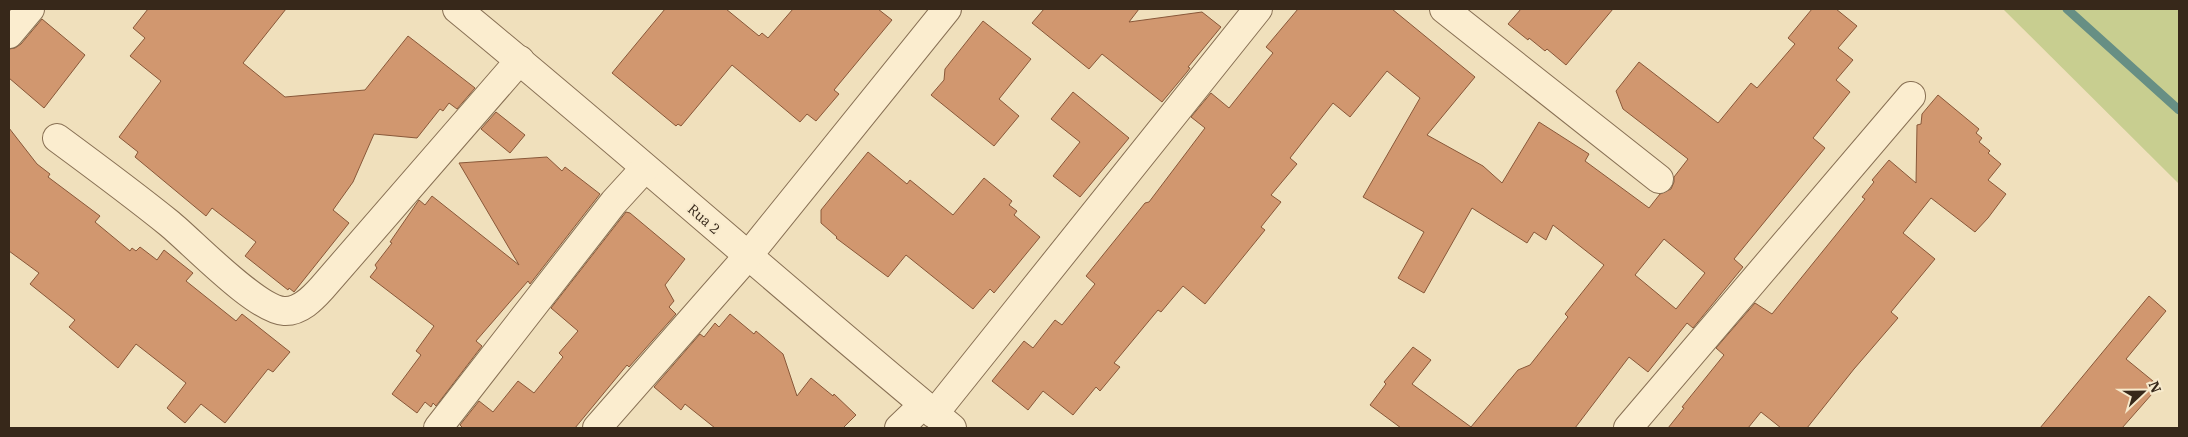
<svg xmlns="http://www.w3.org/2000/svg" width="2188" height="437" font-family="'IBM Plex Serif',serif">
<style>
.green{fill:#c8ce90}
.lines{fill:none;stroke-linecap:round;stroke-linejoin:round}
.stream{stroke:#678f84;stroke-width:9}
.building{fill:#d1976f;stroke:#895839;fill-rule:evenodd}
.street-casing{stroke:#887054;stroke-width:30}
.street{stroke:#fbedcf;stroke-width:28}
.labels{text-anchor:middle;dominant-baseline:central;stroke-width:4;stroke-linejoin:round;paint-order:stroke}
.street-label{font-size:14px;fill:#37281a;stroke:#f7eacc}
</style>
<rect width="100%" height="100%" fill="#f0e0bc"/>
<polygon class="green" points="2003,9 2179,9 2179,184"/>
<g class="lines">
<polyline class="stream" points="2067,9 2179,110"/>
</g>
<g class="building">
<polygon points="148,9 286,9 243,63 285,97 365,90 408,36 475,88 457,109 449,103 443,111 440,109 417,138 374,134 353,182 333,210 349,223 294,292 289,288 288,290 245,256 256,242 212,208 206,216 135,157 138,152 119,137 161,81 130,56 145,38 133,28"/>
<polygon points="665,9 726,9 759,36 762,33 768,38 793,9 878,9 892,20 834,90 839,94 816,121 807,114 800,122 732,65 681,126 678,124 676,126 612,73"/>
<polygon points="1044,9 1139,9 1129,22 1202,12 1221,27 1188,67 1190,68 1187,72 1162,102 1102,54 1089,69 1032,23"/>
<path d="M 1298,9 L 1392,9 L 1475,77 L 1427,135 L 1483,166 L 1502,183 L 1539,122 L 1589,154 L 1585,161 L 1649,208 L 1660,194 L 1671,189 L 1674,182 L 1674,177 L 1688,159 L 1623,109 L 1616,91 L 1639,62 L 1718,123 L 1751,83 L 1757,88 L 1795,44 L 1788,38 L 1812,9 L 1836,9 L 1857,26 L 1838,48 L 1853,60 L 1836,80 L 1850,92 L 1813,138 L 1825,148 L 1734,259 L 1743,267 L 1693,328 L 1687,323 L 1648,372 L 1629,357 L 1575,428 L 1401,428 L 1370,405 L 1386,384 L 1384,382 L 1413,347 L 1431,360 L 1412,384 L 1471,427 L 1518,370 L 1530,365 L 1568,317 L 1565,314 L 1604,265 L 1553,225 L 1546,240 L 1534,232 L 1527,243 L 1472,208 L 1424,293 L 1398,278 L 1424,232 L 1363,197 L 1420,98 L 1387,71 L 1350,117 L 1333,103 L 1290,158 L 1297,164 L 1271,195 L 1281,202 L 1261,227 L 1265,230 L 1205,304 L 1183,286 L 1161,312 L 1158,310 L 1114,363 L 1120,367 L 1100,391 L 1096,387 L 1073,415 L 1043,391 L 1028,410 L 992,381 L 1024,341 L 1033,348 L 1055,320 L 1062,325 L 1095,284 L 1086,276 L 1145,203 L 1149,202 L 1205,128 L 1191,117 L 1211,93 L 1229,108 L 1273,53 L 1266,47 ZM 1664,239 L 1705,273 L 1676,309 L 1635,275 Z"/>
<polygon points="1521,9 1613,9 1566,65 1547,49 1545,51 1529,38 1528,40 1508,24"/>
<polygon points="42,19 85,55 44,108 9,78 9,49 15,48 21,44"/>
<polygon points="983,21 1031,59 999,99 1019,116 994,146 931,95 944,80 945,69"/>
<polygon points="1073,92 1129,138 1080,197 1053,176 1080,142 1051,119"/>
<polygon points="1938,95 1979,129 1976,133 1982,138 1979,142 1990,151 1988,153 2001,164 1988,180 2006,194 1988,218 1975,232 1931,198 1903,233 1935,259 1891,312 1898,318 1854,369 1807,428 1781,428 1761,412 1748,428 1668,428 1684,408 1682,407 1724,355 1716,348 1755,303 1772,314 1865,199 1862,197 1874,182 1872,180 1889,160 1916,183 1917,125 1921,124 1922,114"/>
<polygon points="496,112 525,135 510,153 481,129"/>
<polygon points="9,128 37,164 50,174 48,177 100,216 95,222 130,251 132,248 136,251 140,247 157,260 164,250 193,273 186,281 236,321 242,314 290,352 273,372 268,369 225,423 201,404 185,423 167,408 186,383 136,344 118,368 69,327 75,320 30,284 39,273 9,251"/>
<polygon points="868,152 907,184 910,180 953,215 984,178 1012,201 1009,205 1017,211 1014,215 1040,237 994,293 990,289 973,309 906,255 888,277 836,238 837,237 821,223 821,210"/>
<polygon points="547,157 562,171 565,167 600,194 530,284 528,281 476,341 482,346 436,406 433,403 431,407 425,402 417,413 392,394 421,355 416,351 434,326 370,277 377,268 375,265 392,243 390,242 419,200 425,205 432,196 519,265 459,163"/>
<polygon points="626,212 630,213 685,259 665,285 674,301 669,307 676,314 629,367 627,365 575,428 463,428 460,425 479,401 493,412 518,381 534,393 563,357 559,353 578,331 551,308"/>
<polygon points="2149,296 2166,311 2126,359 2159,386 2122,428 2040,428"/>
<polygon points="730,314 754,334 756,331 783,354 797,396 811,378 833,396 834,394 856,415 843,428 715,428 685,404 681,410 654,387 700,334 704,337 715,323 719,327"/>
</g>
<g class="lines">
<defs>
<g id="street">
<path d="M 457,9 C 624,146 785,290 952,428"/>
<polyline points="1444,9 1659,179"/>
<polyline points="9,34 30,9"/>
<path d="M 57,138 C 95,166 133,194 170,224 C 193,243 257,310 284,311 C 300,312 313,298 322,288 L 520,60"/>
<polyline points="934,414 1258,9"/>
<polyline points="438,428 614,202 645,168"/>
<polyline points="597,428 747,257 947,9"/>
<polyline points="899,428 923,405"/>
<polyline points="1628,428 1911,96"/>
</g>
</defs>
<use href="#street" class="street-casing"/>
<use href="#street" class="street"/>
</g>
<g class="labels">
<g class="street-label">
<text transform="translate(704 219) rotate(41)">Rua 2</text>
</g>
</g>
<rect width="2188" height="437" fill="none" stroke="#37281a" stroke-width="20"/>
<g transform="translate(2143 392) rotate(68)" stroke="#f7eacc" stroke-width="4" paint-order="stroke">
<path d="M0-4L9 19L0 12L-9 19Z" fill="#37281a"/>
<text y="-8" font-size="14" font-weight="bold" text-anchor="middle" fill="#37281a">N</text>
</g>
</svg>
